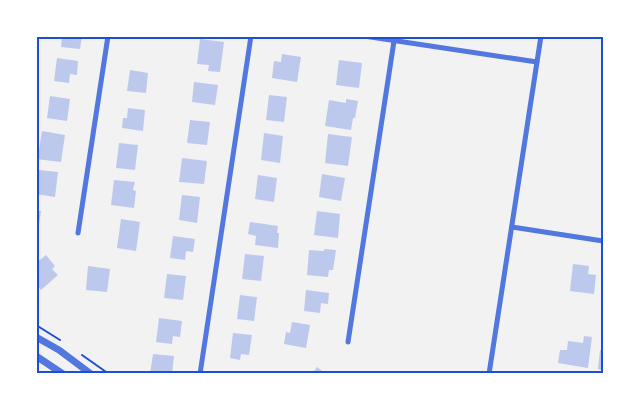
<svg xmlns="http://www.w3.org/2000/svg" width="639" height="410" font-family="Mulish,sans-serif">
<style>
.building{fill:#bdc9ec}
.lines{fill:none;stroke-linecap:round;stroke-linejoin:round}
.path{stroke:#1d4ed8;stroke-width:2}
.minor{stroke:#5277de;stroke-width:5}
.tertiary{stroke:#5277de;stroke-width:7}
.neatline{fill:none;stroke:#1d4ed8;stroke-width:2}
</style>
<rect width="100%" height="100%" fill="#f2f2f2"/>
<g class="building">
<polygon points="62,36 82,36 80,49 61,47"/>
<polygon points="200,39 224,42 220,72 208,71 209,65 197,64"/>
<polygon points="282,54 301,57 297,82 272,78 274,61 281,62"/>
<polygon points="57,58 78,61 77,75 70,74 69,83 54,81"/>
<polygon points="339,60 362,63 359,88 336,85"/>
<polygon points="130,70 148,73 146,93 127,91"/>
<polygon points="194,82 218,85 215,105 192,102"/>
<polygon points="269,95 287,97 284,122 266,120"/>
<polygon points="50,96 70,99 67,121 47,118"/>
<polygon points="346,99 358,101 355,118 353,118 351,130 325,126 329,100 346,103"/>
<polygon points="128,108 145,110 143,131 122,128 123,118 127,118"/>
<polygon points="190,120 210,122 207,145 187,143"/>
<polygon points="42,131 65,135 61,162 36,159 36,150 39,150"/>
<polygon points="264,133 283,136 280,163 261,160"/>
<polygon points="328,134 352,137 348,166 325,163"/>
<polygon points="119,143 138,145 135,170 116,168"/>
<polygon points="182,158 207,161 204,184 179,182"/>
<polygon points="39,170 58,172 55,197 36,194"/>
<polygon points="322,174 345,178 341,201 319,197"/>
<polygon points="258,175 277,178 274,202 255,199"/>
<polygon points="114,180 135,182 133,190 136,191 134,208 111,205"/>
<polygon points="182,195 200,197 197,223 179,220"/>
<polygon points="36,211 41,211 38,232 36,232"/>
<polygon points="317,211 340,214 338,238 314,235"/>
<polygon points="121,219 140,222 136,251 117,248"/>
<polygon points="250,222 278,226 277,233 279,233 278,248 255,245 256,236 248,234"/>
<polygon points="173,236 195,239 193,252 186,251 185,260 170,258"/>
<polygon points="324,249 336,250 333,270 329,270 328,277 307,275 309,250 324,251"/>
<polygon points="245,254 264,256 261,281 242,279"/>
<polygon points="46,255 55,266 52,269 58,275 41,290 36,284 36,263"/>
<polygon points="573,264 589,266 588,274 596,275 594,294 570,291"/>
<polygon points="88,266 110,269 107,292 86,290"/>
<polygon points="167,274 186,276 183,300 164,298"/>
<polygon points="306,290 329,293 328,304 321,303 320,313 304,311"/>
<polygon points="240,295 257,297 254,321 237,319"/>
<polygon points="159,318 182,321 180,337 173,336 172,344 156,342"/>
<polygon points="292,322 310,325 306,348 284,344 286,332 290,333"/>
<polygon points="233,333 252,335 249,355 241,354 240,360 230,358"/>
<polygon points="584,336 592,337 588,368 558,363 560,350 567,350 568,341 583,343"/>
<polygon points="600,350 603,350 603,370 598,369"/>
<polygon points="153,354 174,356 172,374 150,374"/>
<polygon points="317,367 326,374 312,374"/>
</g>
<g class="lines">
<g class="path">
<polyline points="36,325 60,340"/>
<polyline points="82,355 109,374"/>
</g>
<g class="minor">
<polyline points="364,36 537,62"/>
<polyline points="512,227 603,241"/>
<polyline points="78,233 108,36"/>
<polyline points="348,342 394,41"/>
<polyline points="200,374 251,36"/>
<polyline points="489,374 541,36"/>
</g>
<g class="tertiary">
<polyline points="36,337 59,350 91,374"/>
<polyline points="36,356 63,374"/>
</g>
</g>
<rect width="639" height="410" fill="none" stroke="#ffffff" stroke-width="75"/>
<rect x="38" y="38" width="564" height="334" class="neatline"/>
</svg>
